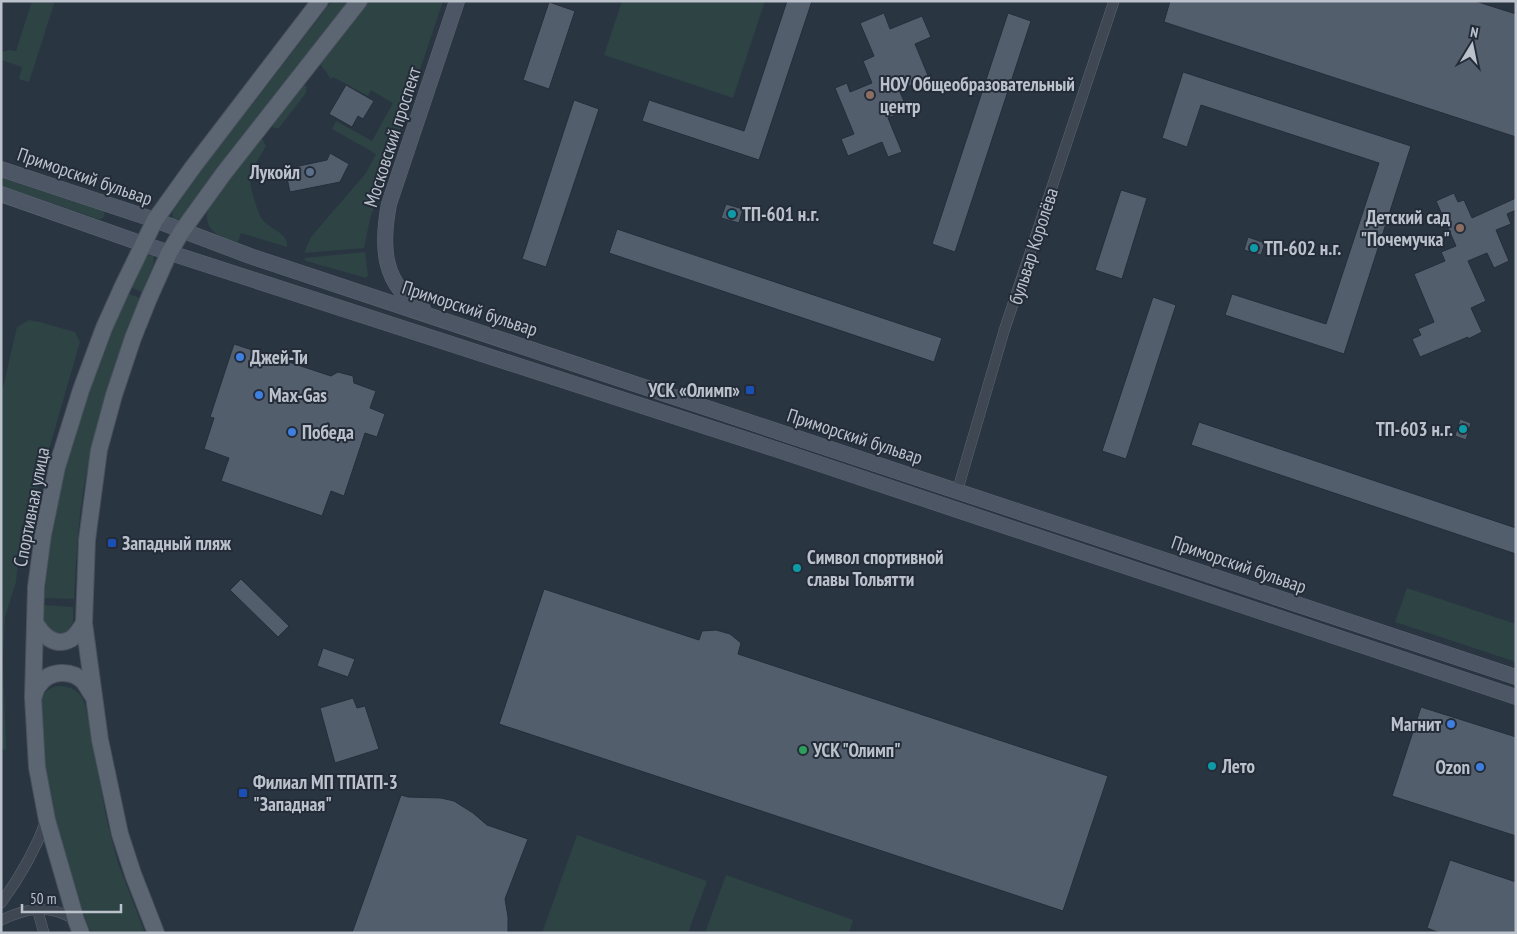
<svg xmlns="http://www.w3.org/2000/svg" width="1517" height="934" font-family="'PT Sans Narrow',sans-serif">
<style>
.green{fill:#2d4344}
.building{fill:#535e6d;stroke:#252e3a}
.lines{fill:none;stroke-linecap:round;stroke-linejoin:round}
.street-casing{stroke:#5c6570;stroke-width:11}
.secondary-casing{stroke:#5c6570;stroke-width:16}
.primary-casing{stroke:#48505c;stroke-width:18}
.street{stroke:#3e4752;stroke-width:10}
.secondary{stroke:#4c5665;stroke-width:15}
.primary{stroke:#5c6672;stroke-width:16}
.education-dot{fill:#8d6e63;stroke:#232c38;stroke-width:2}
.service-dot{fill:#5c6f8a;stroke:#232c38;stroke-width:2}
.culture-dot{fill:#0f9aa8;stroke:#232c38;stroke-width:2}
.shop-dot{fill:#3f7fe0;stroke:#232c38;stroke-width:2}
.transit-dot{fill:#1a4fb4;stroke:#232c38;stroke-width:2}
.leisure-dot{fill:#2e9e5b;stroke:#232c38;stroke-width:2}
.labels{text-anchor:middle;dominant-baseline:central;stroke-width:4;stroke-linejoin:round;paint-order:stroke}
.poi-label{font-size:19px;font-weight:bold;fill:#bbc2cc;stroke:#232c38;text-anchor:start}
.street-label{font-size:19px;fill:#bbc2cc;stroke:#232c38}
</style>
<rect width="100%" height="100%" fill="#2a3542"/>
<g class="green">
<polygon points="32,1 55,1 29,82 19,79 22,67 1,60 1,52 9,50 16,51"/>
<polygon points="332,1 349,1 211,177 182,216 179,219 174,219 172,215 173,211 200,172"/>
<polygon points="364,1 443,1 370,219 364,248 304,253 311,237 366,173 376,154 332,129 336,121 372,141 393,103 371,90 368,96 333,77 331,79 318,61"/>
<polygon points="622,1 765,1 733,98 604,55"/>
<polygon points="302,84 307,87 306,93 279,128 274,128 271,125"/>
<path d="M 261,139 L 263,140 L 266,146 C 261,156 252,166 250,178 C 249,184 258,214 262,219 C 269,229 289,233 287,247 L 241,233 L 238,242 C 217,236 201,230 209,204 L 258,140 Z"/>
<polygon points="1,175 102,210 104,212 105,216 101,219 98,219 1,186"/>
<polygon points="365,252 368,275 366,278 306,261 304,258"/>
<polygon points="149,255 154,256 153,266 142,292 130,287 146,257"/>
<path d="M 127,293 L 140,298 C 124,350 105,402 91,455 C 78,502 77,551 74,599 L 44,598 C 49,557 53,517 63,477 C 79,414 104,354 127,293 Z"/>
<polygon points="29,320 40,322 75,332 80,342 32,508 21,528 16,582 5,617 3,660 6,750 1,749 1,396 17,327"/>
<polygon points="1407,588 1516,624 1516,662 1395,622"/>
<path d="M 44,605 L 73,607 L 73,621 L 69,631 C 57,638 52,632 43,624 Z"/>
<path d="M 58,686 C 72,686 80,691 85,704 L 107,821 L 118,863 L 145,933 L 92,933 L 87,923 C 65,857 41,789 41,718 C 41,712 39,702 43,696 C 46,690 52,687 58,686 Z"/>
<polygon points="577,835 707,881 688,933 542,933"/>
<polygon points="726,875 853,920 849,933 705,933"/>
</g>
<g class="building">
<polygon points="787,1 812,1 759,160 642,121 649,100 744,131"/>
<polygon points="1170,1 1475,1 1516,14 1516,137 1164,22"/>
<polygon points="549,2 575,11 549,89 523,80"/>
<polygon points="884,13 890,29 922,16 931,37 915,44 929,78 899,90 908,110 888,118 902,152 888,157 882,142 848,156 841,139 854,134 835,88 847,83 850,92 872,83 863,61 874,56 860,23"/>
<polygon points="1008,13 1031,21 955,252 932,244"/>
<polygon points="1183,72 1411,146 1344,354 1225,315 1232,294 1326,324 1379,163 1201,105 1187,147 1162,138"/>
<polygon points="346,85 374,101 363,119 358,116 352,127 329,114"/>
<polygon points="574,100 599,109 546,267 522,259"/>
<polygon points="330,153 349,164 340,182 290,192 285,169 327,160"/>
<polygon points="1121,190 1147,198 1122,279 1095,270"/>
<polygon points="1454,193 1458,202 1464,200 1472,218 1516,198 1516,210 1507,214 1511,224 1496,230 1509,261 1494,268 1487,253 1468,261 1486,301 1471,308 1482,332 1468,339 1468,337 1420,357 1412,339 1421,335 1418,329 1434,322 1414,274 1445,261 1441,252 1456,246 1436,201"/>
<polygon points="726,204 743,209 739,223 721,218"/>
<polygon points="617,229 942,338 934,362 609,253"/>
<polygon points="1248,237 1265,243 1261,255 1244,250"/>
<polygon points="1153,297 1176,305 1126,459 1102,451"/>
<polygon points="234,344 331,376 338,372 353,376 354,383 376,391 370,408 385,414 377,437 365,433 344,496 331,491 322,516 221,481 229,458 204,449 214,418 210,417"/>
<polygon points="1460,419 1471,423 1466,440 1455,436"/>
<polygon points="1199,422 1516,528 1516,554 1191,445"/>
<polygon points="241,579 289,626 278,637 230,590"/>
<polygon points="544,589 699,640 702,631 716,630 730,634 741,643 738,654 1108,776 1063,911 499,724"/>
<polygon points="323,648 355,659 348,677 317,666"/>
<polygon points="353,698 357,708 365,706 379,749 335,763 320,708"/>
<polygon points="1421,707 1516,737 1516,836 1392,796"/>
<polygon points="401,795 408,797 441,798 454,801 473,813 487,825 528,839 505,899 508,917 508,933 352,933"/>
<polygon points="1450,860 1516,882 1516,933 1440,933 1427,928"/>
</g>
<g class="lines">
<defs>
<g id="street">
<polyline points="957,492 1004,331 1114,1"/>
<path d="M 1,903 C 20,877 35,851 46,821"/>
<polyline points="37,908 44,933"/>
<path d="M 1,920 C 30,907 48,904 76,920"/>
</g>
<g id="secondary">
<polyline points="1,169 155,220 250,256 1516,677"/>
<polyline points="1,194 143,244 778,450 1516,697"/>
<path d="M 423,309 C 382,285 381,246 389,204 L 457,1"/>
</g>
<g id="primary">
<path d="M 35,622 C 42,635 55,648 71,639 C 76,636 80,629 84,623"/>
<path d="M 34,696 C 35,693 36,688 39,685 C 49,670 72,669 84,682 C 87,686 90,692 93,696"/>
<polyline points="81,933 76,920 47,820 37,767 33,697 36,587 43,535 57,467 81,390 104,328 122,288 155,220 193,167 320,1"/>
<polyline points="156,933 133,874 120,834 100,740 84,623 87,540 99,450 114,395 133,338 149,298 169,253 182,231 224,173 359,1"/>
</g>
</defs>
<use href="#street" class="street-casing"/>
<use href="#secondary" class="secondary-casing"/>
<use href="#primary" class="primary-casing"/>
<use href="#street" class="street"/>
<use href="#secondary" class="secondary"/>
<use href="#primary" class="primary"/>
</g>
<g class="education-dot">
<circle cx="870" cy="95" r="5"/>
<circle cx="1460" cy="228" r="5"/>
</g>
<circle class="service-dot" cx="310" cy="172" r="5"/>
<g class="culture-dot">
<circle cx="732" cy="214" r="5"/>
<circle cx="1254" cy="248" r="5"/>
<circle cx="1463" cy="429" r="5"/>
<circle cx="797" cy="568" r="5"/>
<circle cx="1212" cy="766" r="5"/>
</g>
<g class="shop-dot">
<circle cx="240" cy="357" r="5"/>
<circle cx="259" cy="395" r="5"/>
<circle cx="292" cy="432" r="5"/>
<circle cx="1451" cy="724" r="5"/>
<circle cx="1480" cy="767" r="5"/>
</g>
<g class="transit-dot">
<rect x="745" y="385" width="10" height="10" rx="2.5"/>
<rect x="107" y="538" width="10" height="10" rx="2.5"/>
<rect x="238" y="788" width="10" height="10" rx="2.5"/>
</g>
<circle class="leisure-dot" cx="803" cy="750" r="5"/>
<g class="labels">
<g class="poi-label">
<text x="880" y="84">НОУ Общеобразовательный<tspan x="880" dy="22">центр</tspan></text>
<text x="300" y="172" text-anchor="end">Лукойл</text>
<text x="742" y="214">ТП-601 н.г.</text>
<text x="1450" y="217" text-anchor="end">Детский сад<tspan x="1450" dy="22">"Почемучка"</tspan></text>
<text x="1264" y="248">ТП-602 н.г.</text>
<text x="250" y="357">Джей-Ти</text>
<text x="740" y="390" text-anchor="end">УСК «Олимп»</text>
<text x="269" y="395">Max-Gas</text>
<text x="1453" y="429" text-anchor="end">ТП-603 н.г.</text>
<text x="302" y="432">Победа</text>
<text x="122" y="543">Западный пляж</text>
<text x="807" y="557">Символ спортивной<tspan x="807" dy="22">славы Тольятти</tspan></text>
<text x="1441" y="724" text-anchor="end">Магнит</text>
<text x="813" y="750">УСК "Олимп"</text>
<text x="1222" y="766">Лето</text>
<text x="1470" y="767" text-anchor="end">Ozon</text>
<text x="253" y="782">Филиал МП ТПАТП-3<tspan x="253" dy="22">"Западная"</tspan></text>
</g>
<g class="street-label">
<text transform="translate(392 137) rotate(-72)">Московский проспект</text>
<text transform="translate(85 176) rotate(19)">Приморский бульвар</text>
<text transform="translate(1033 246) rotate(-72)">бульвар Королёва</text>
<text transform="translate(470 308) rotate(18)">Приморский бульвар</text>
<text transform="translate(855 436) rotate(18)">Приморский бульвар</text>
<text transform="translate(31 507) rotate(-79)">Спортивная улица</text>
<text transform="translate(1239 564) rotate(19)">Приморский бульвар</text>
</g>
</g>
<rect width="1517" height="934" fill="none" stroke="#bbc2cc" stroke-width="5"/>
<g transform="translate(1472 45) rotate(10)" stroke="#232c38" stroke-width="4" paint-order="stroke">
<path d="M0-4L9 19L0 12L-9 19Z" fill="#bbc2cc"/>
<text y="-8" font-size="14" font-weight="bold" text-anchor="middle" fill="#bbc2cc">N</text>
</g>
<path d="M22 904v8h99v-8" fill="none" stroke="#bbc2cc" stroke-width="2.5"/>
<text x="30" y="904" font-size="15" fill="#bbc2cc" stroke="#232c38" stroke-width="4" paint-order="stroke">50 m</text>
</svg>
